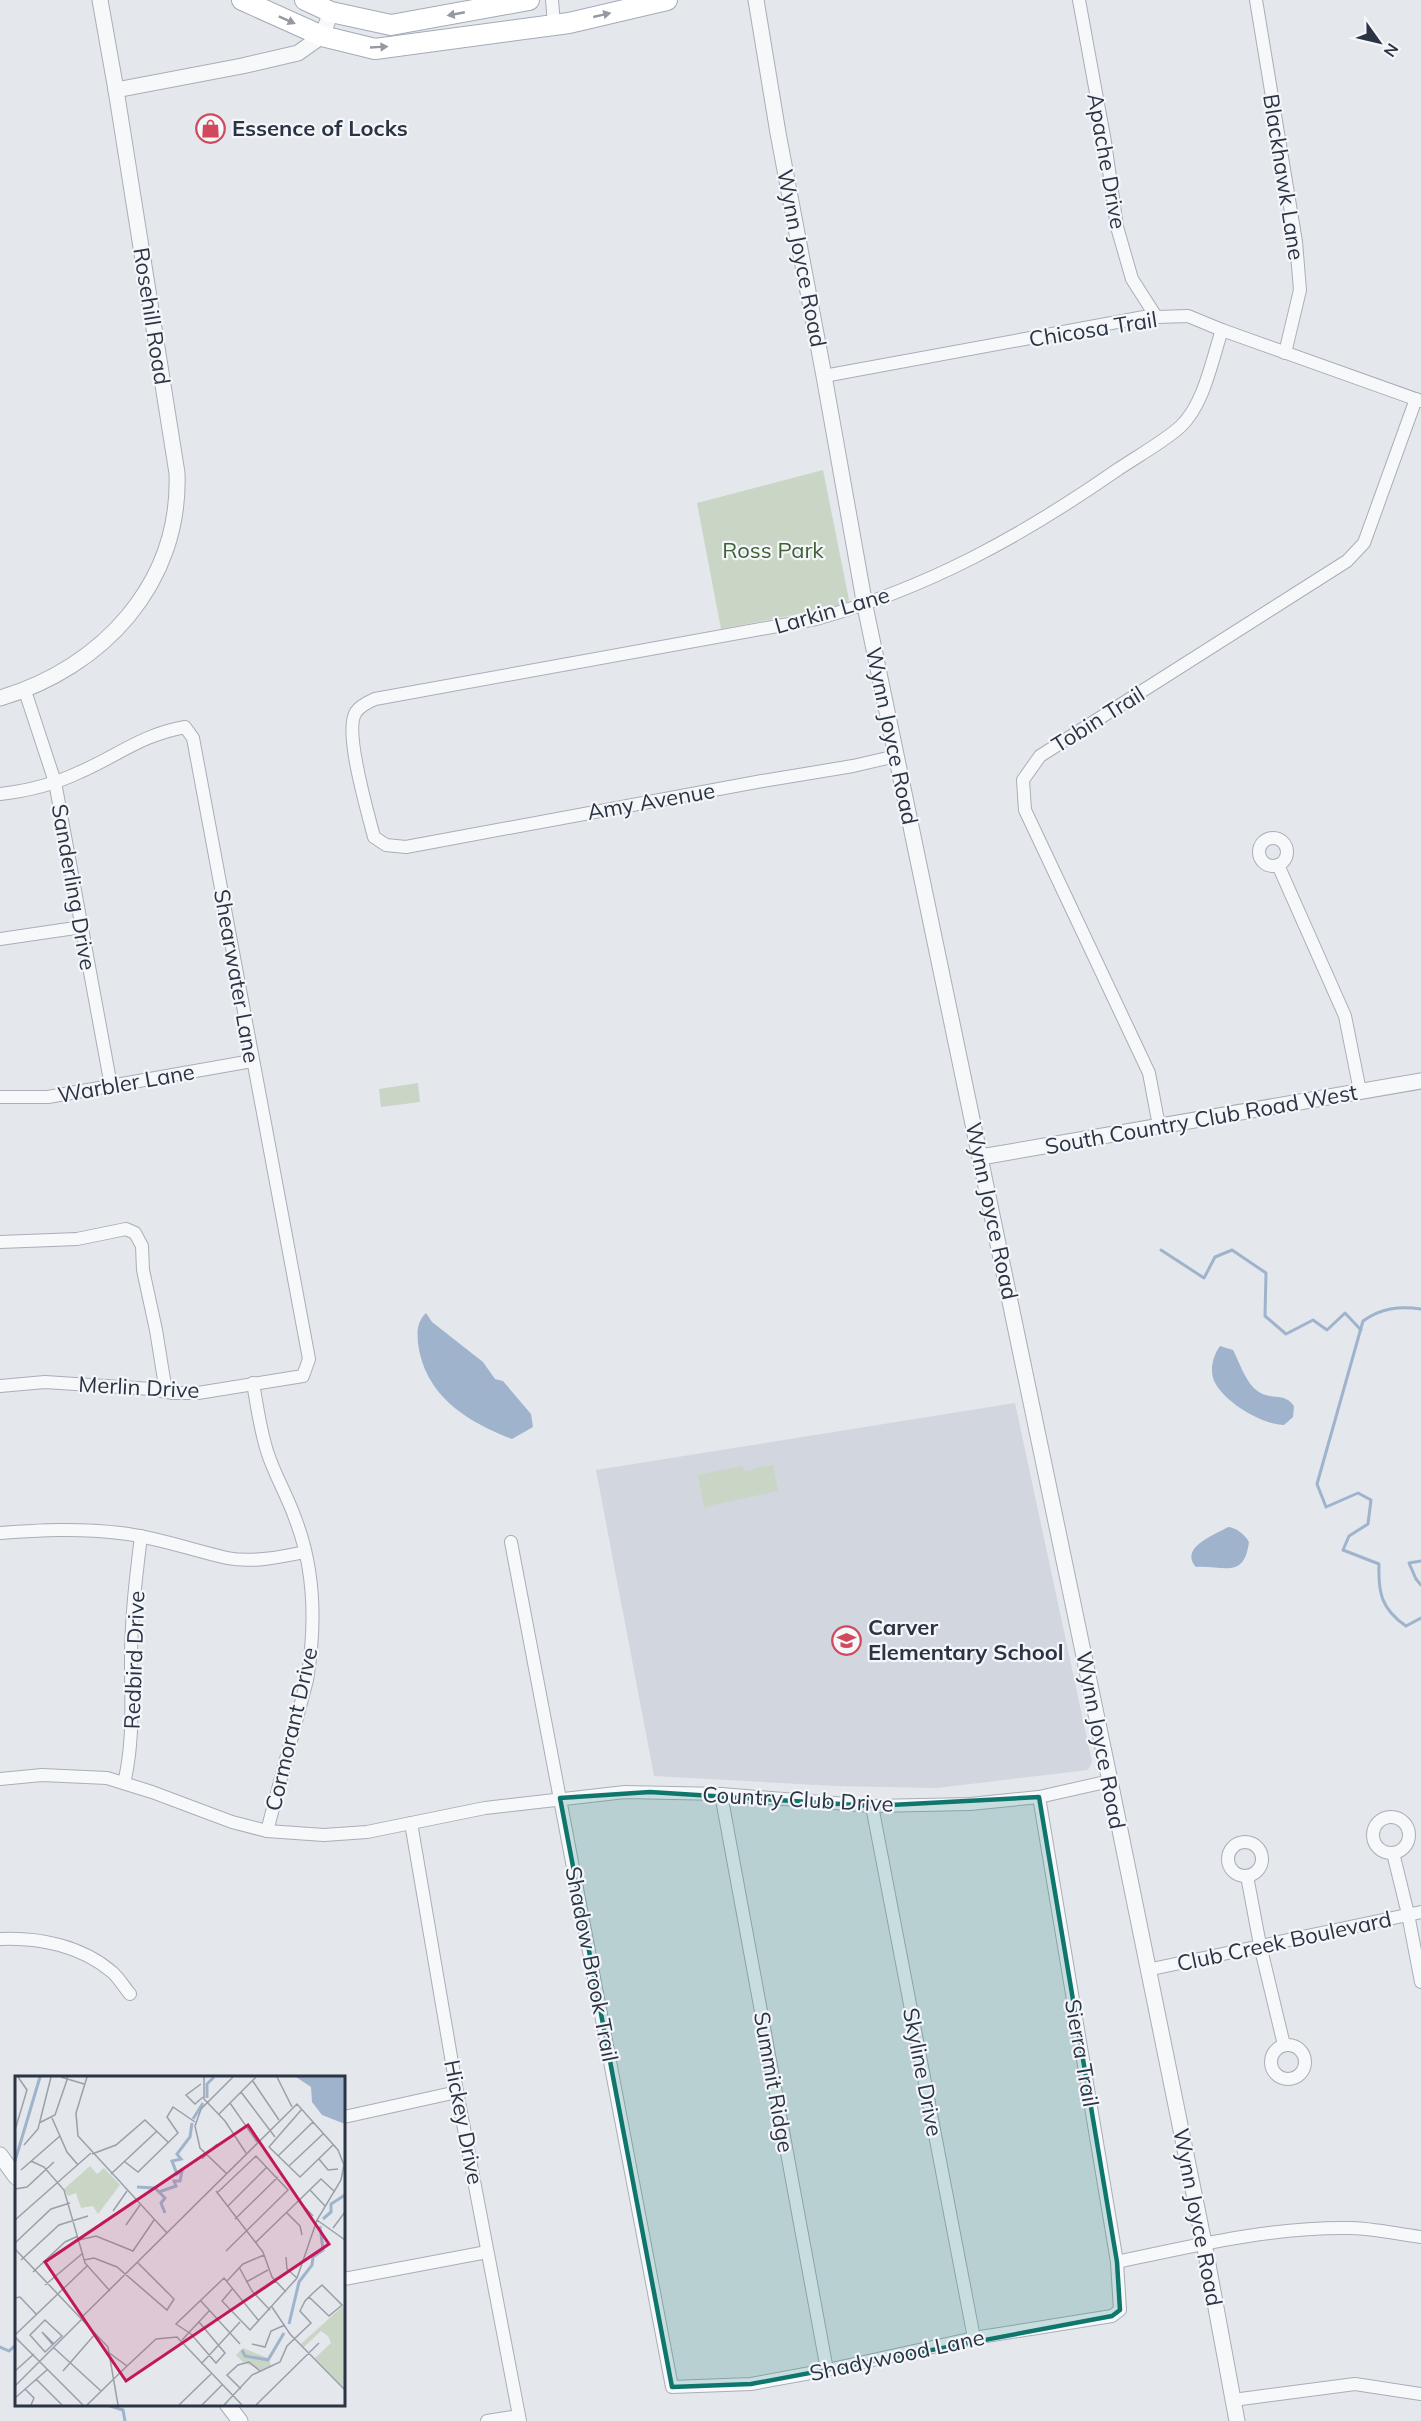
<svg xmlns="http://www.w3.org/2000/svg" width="1421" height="2421" font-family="Mulish,sans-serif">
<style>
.built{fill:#d2d6de}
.green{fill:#c9d6c5}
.water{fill:#9fb4cc}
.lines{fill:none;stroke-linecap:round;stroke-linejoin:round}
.stream{stroke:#9fb4cc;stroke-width:3}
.minor-casing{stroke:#a9aeb7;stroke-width:14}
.tertiary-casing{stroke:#a9aeb7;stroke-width:17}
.primary-casing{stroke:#a3abb8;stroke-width:22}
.minor{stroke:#f7f8fa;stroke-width:12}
.tertiary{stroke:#f7f8fa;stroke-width:15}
.primary{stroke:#fff;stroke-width:20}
.oneway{fill:#959aa2}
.marked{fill:#0f766e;fill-opacity:0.2;stroke:#0f766e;stroke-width:4.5;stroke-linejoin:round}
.labels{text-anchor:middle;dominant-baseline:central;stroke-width:4.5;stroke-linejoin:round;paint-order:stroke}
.poi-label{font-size:22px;font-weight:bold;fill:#2b3445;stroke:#f4f6f9;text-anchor:start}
.street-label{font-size:22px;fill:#2b3445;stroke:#f4f6f9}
.park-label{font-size:22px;fill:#3f6138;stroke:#f4f6f9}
.inset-river{fill:none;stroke:#9fb4cc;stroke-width:3}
.inset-road{fill:none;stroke:#9a9fa9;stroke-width:1.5}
.view{fill:#c2185b;fill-opacity:0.15;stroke:#c2185b;stroke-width:3}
.inset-edge{fill:none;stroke:#2b3445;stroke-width:3}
</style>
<rect width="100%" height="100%" fill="#e4e7ec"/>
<polygon class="built" points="1015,1403 1092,1762 1088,1770 937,1788 835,1786 654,1776 596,1470"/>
<g class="green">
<polygon points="823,470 849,600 845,605 721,629 697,503"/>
<polygon points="418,1083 420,1102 381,1107 379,1089"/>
<polygon points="773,1465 778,1491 704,1507 698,1475 742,1466 744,1471"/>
</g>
<g class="water">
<path d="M 426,1313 L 432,1322 L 483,1362 L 495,1379 L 503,1381 L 531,1414 L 533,1427 L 512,1439 C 467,1422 424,1395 418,1343 C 417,1331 417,1322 426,1313 Z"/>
<path d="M 1220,1346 L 1233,1350 C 1240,1363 1246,1384 1259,1392 C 1271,1400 1285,1392 1294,1406 L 1293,1417 L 1284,1425 C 1262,1425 1220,1400 1213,1378 C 1210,1367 1214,1354 1220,1346 Z"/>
<path d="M 1228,1527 C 1237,1528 1244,1534 1249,1542 C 1244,1580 1223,1565 1196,1567 C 1179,1547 1215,1535 1228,1527 Z"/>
</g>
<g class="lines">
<g class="stream">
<polyline points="1161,1250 1204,1278 1215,1257 1232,1250 1266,1273 1265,1316 1286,1334 1313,1320 1327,1330 1345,1313 1361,1330"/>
<path d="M 1421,1309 C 1399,1306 1381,1308 1363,1321 L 1317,1484 L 1326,1507 L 1358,1493 L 1371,1500 L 1368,1524 L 1349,1536 L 1343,1550 L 1379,1564 C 1378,1592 1381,1609 1406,1626 L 1421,1618"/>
<polyline points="1421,1561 1409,1563 1416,1579 1421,1585"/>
<polyline points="0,2347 9,2351 16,2345"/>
<polyline points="104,2404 123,2410 125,2421"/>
</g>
<defs>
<g id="minor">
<polyline points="552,0 554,24"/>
<polyline points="1079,0 1105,142 1117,227 1132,279 1155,315"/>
<polyline points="1256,0 1296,242 1300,290 1285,353"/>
<polyline points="824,376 1155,315 1157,317 1188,316 1222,330 1421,401"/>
<polyline points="25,691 55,782 111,1086"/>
<path d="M 896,756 L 853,766 L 762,781 L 406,847 L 386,845 L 374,837 C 368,813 343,730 356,712 C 360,706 368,702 375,699 L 816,619 C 928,588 1022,536 1117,470 C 1136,457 1165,441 1181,426 C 1204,404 1212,360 1222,330"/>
<path d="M 0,794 C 27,791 55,784 80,772 C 119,755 141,735 185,727 L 193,738 L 309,1359 L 303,1376 L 198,1393 L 173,1393 L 151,1389 L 45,1382 L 0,1386"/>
<circle cx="1273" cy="852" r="14"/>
<polyline points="1278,865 1345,1016 1360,1091"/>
<polyline points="0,939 82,927"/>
<polyline points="0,1097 48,1097 252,1061"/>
<polyline points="1159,1126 1149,1073 1025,810 1023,780 1040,756 1347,561 1364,543 1416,399"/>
<polyline points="0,1242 77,1239 126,1229 135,1233 142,1246 143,1270 156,1330 166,1392"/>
<path d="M 253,1383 C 257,1406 260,1429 267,1451 C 274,1474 287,1495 295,1518 C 315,1569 316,1626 307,1680 L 267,1831"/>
<path d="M 0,1533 C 40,1530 79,1528 120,1533 C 157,1537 191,1550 227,1558 C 252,1563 281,1557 305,1552"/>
<polyline points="511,1542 672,2387 751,2384 827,2370 974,2338 1112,2316 1120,2310 1117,2262 1039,1797"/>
<polyline points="0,1779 42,1775 107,1778 152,1792 232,1822 267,1831 324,1835 367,1832 485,1808 625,1792 721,1794 872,1806 970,1804 1039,1797 1110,1781"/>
<path d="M 124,1783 C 134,1742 131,1702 131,1660 C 131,1618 136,1577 141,1536"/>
<polyline points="721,1794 827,2370"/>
<polyline points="872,1806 974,2338"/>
<circle cx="1391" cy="1835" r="18"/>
<polyline points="411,1823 457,2092 520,2421"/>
<circle cx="1245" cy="1859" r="17"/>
<polyline points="1393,1853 1408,1914 1421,1982"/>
<polyline points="1247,1876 1260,1945 1284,2045"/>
<path d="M 0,1939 C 39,1937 82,1946 112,1972 C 119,1978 124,1987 130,1994"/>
<polyline points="1147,1970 1421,1912"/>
<circle cx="1288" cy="2062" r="17"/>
<polyline points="344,2117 457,2092"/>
<path d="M 1117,2262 C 1192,2246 1271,2227 1348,2228 C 1372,2228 1397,2234 1421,2237"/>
<polyline points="344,2279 487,2252"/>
<polyline points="1233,2400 1355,2384 1421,2394"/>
<polyline points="487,2421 519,2416"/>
</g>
<g id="tertiary">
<polyline points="100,0 116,90"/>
<polyline points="756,0 778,133 824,376 865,606 1110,1781 1204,2243 1237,2421"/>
<path d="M 0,698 C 102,668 181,584 177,473 L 116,90 L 242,66 L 298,53 L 322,36 L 331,12"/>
<polyline points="981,1157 1421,1081"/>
<polyline points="0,2155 16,2177"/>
<polyline points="227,2404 240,2421"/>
</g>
<g id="primary">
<polyline points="242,0 322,36 375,49 569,23 667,0"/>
<polyline points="305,0 331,12 391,25 529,0"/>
</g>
</defs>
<use href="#minor" class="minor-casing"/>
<use href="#tertiary" class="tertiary-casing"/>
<use href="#primary" class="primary-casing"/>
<use href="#minor" class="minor"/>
<use href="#tertiary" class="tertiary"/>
<use href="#primary" class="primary"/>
</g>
<defs><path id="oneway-solid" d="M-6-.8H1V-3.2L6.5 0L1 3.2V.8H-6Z" transform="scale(1.5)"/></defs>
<g class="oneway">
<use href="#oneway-solid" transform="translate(456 14) rotate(169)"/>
<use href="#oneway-solid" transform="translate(602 15) rotate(-13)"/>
<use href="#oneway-solid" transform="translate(287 20) rotate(24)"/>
<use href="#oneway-solid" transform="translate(379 47) rotate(-3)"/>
</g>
<path class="marked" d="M 650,1792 L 872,1806 L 1039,1797 L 1117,2262 L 1120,2310 L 1112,2316 L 751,2384 L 672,2387 L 560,1798 Z"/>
<defs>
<symbol id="shop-ring" viewBox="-11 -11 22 22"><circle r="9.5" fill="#f4f6f9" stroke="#d1495b" stroke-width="1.5"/><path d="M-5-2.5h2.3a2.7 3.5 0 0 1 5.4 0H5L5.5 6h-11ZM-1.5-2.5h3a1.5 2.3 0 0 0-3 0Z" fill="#d1495b"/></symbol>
<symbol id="school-ring" viewBox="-11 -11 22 22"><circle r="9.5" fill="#f4f6f9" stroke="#d1495b" stroke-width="1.5"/><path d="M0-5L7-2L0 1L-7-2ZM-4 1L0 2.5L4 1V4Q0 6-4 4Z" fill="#d1495b"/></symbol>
</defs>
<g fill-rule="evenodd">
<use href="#shop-ring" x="194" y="112" width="33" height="33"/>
<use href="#school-ring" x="830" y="1624" width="33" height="33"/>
</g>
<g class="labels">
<g class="poi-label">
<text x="232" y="128">Essence of Locks</text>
<text x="868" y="1627">Carver<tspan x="868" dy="25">Elementary School</tspan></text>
</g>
<g class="street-label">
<text transform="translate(1107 161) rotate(80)">Apache Drive</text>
<text transform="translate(1284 177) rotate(81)">Blackhawk Lane</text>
<text transform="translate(802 258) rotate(79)">Wynn Joyce Road</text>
<text transform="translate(152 316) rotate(81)">Rosehill Road</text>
<text transform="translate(1093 329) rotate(-9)">Chicosa Trail</text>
<text transform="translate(832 610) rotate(-16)">Larkin Lane</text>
<text transform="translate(1098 719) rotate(-32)">Tobin Trail</text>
<text transform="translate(892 736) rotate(78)">Wynn Joyce Road</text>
<text transform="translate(651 801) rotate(-10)">Amy Avenue</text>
<text transform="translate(74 887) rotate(80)">Sanderling Drive</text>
<text transform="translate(237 976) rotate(80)">Shearwater Lane</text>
<text transform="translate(126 1083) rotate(-10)">Warbler Lane</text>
<text transform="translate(1201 1119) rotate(-10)">South Country Club Road West</text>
<text transform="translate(992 1211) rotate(78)">Wynn Joyce Road</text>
<text transform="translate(139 1387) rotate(3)">Merlin Drive</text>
<text transform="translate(134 1660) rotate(-88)">Redbird Drive</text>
<text transform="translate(291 1729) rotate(-77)">Cormorant Drive</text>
<text transform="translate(1101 1740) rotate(79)">Wynn Joyce Road</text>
<text transform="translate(798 1799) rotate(3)">Country Club Drive</text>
<text transform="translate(1284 1941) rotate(-12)">Club Creek Boulevard</text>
<text transform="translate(592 1964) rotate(79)">Shadow Brook Trail</text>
<text transform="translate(1082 2053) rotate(80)">Sierra Trail</text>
<text transform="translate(923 2072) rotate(79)">Skyline Drive</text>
<text transform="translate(774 2082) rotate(80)">Summit Ridge</text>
<text transform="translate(464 2122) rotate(79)">Hickey Drive</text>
<text transform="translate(1198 2217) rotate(79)">Wynn Joyce Road</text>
<text transform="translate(897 2355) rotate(-12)">Shadywood Lane</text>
</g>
<g class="park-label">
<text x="773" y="550">Ross Park</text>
</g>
</g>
<g transform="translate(15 2076)">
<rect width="330" height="330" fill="#e4e7ec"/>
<path d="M 75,90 L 82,98 L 89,92 L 105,109 L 83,138 L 78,130 L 66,132 L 61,117 L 53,120 L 49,113 ZM 330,228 L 330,313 L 300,282 L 316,267 L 313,260 L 306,255 L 289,271 L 286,268 ZM 228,272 L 253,282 L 257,291 L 246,294 L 228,286 L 221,279 Z" fill="#c9d6c5"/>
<path d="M 281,1 L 330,1 L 330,48 L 307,39 L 297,26 L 296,11 Z" fill="#9fb4cc"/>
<path class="inset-river" d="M 192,22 L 192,8 L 199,1M 178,43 L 188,27M 0,85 L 25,1M 122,111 L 140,112 L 144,116 L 161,110 L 159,105 L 165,105 L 167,95 L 162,98 L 157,85 L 166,83 L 162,78 L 175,61 L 177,47M 145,117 L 150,122 L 146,127 L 150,137M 308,143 L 316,136 L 316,128 L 330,119M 274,248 L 284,206 L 297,189 L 298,181 L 308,174 L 305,150M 227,274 L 230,280 L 253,284 L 269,257"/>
<path class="inset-road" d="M 46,1 L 69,8M 72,1 L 61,37 L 63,60 L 152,157M 189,1 L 189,23 L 210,45 L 231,77M 262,1 L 277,31M 237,4 L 264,44M 186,8 L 171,19 L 180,28 L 188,21M 226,16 L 260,61M 215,27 L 242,66M 287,33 L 254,71 L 285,101 L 318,69M 204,38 L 241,1M 37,42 L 52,76 L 63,89M 24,47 L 40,39 L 53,1M 0,54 L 12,14 L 3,1M 9,69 L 23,53 L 36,1M 77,78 L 101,69 L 130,44 L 154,67M 263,80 L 298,46M 187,83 L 202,68M 304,83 L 313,94 L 323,93M 16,85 L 29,91 L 49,114 L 70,187 L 95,215M 110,86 L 123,96 L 163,57 L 152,41 L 158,31 L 180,46M 274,90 L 308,58M 6,94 L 45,60M 211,97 L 185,72 L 180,50 L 186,33 L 218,1M 96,98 L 142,55M 0,113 L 12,111 L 39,86M 295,114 L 310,130M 201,115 L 248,176 L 257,201 L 271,216M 203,116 L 241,80 L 273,114 L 211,175M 284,125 L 298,140M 213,130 L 252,91M 98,135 L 112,115M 272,137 L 285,150 L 287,159M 220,143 L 263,101M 0,144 L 76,77M 302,144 L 330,164M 111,149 L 125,129M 318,152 L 330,136M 64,164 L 81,160 L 118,175 L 139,144M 0,167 L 36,133 L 55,127M 240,167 L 306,103 L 320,116M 0,173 L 93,271 L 103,329M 271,181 L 272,193 L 282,202M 6,184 L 44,149 L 73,140M 69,184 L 79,182 L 102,191 L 152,234 L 159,223 L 123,187M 224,191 L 237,215 L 255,234M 18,196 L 50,166 L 63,160M 212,205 L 228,188 L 249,179M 231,206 L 253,194M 30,209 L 68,177M 240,219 L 261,205M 0,222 L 5,221 L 22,239M 185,224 L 225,268M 257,231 L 275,258 L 330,314M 66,242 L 282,28 L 323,74 L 329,89 L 326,104 L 302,144 L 282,202 L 235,254 L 207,225 L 218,212M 30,244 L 47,260 L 30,276 L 15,259 ZM 184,246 L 210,277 L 201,287 L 176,258 L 161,248 L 209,202 L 244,245M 0,259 L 72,190M 0,261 L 68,329M 167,264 L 195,234M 237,268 L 250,271 L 256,255 L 270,249M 38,269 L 27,256 L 39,268M 38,271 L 86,315M 93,276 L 112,290 L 141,263 L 162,261 L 227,329M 186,288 L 225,246M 0,295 L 19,278M 48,295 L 81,257M 21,303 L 47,329M 0,310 L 67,243M 10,313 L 19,322 L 16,329M 226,313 L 212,299 L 223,289 L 234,286 L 245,295M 0,322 L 33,293M 72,329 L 112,290M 164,329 L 196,298M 187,329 L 207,309M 209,329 L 237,299 L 265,286 L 272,270 L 296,247 L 285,235 L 290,225 L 298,217 L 307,209 L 327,229 L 314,240 L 294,221M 241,329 L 304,267"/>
<path class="view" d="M 233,49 L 314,168 L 111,305 L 30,186 Z"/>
<rect width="330" height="330" class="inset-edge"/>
</g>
<g transform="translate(1379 42) rotate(124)" stroke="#f4f6f9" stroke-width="4.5" paint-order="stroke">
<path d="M0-4.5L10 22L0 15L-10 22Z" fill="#2b3445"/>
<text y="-9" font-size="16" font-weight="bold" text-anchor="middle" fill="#2b3445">N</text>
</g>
</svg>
